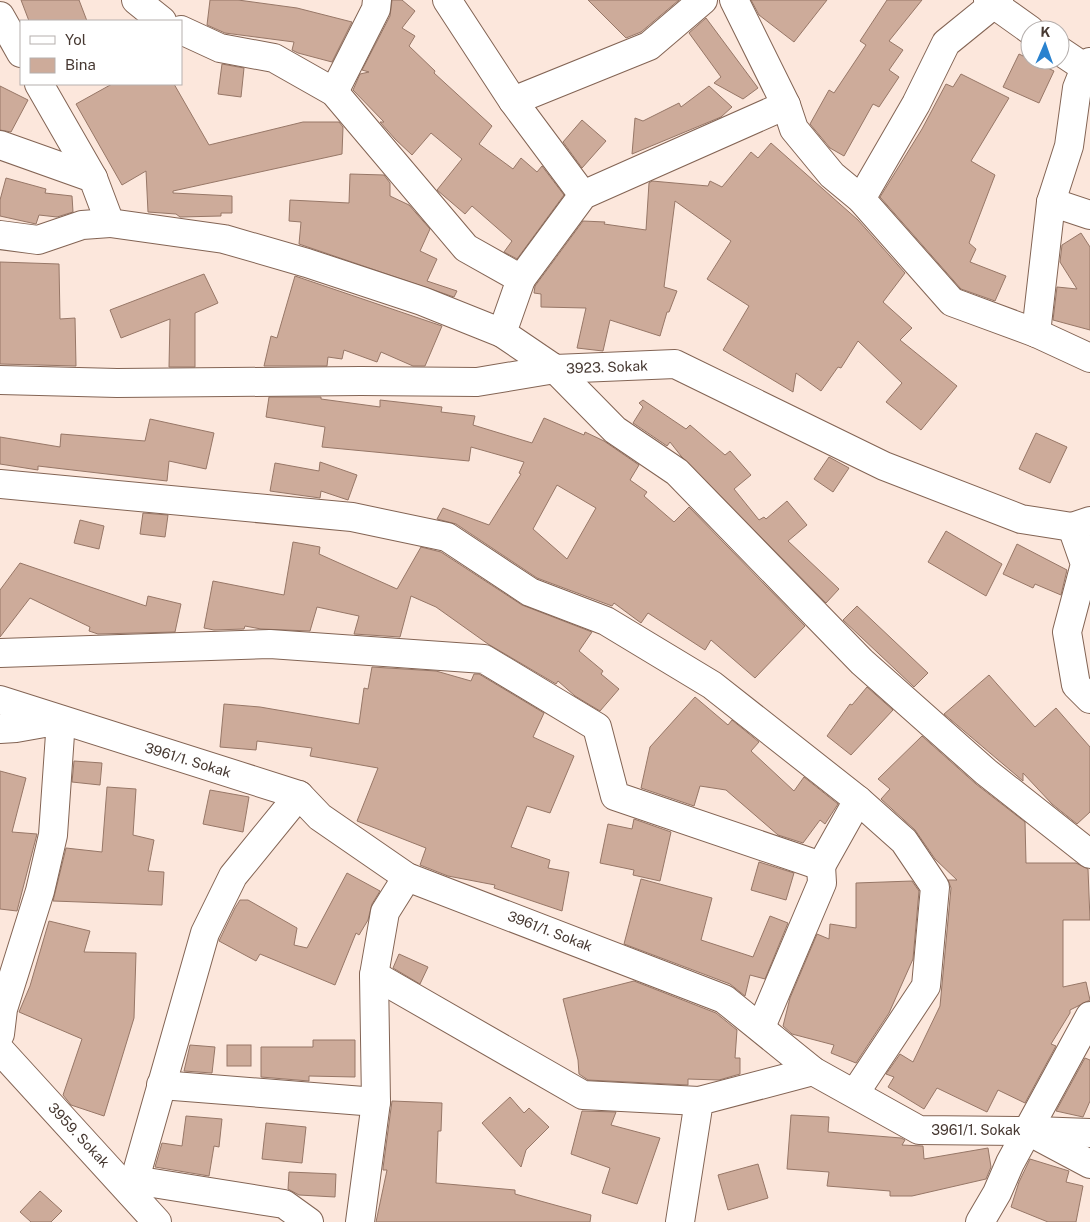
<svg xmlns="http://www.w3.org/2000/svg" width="1090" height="1222" font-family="'Public Sans',sans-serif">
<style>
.building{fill:#cdab9a;stroke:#977767;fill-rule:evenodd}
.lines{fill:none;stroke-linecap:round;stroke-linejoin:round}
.minor-casing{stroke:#836454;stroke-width:30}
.minor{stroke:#fff;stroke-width:28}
.labels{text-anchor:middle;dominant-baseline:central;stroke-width:5;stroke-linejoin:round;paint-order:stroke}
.street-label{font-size:14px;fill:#463831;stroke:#fff}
</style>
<rect width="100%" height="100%" fill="#fce7dc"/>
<g class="building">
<polygon points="21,0 79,0 87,21 29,21"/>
<polygon points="210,0 238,0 297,8 352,22 332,62 298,53 292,50 294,42 225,33 207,25"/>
<polygon points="392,0 402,0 415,11 402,28 415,36 409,46 435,71 434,73 492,126 479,144 513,169 521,158 537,172 542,166 564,195 517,259 504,252 512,241 472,206 465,214 437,190 462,159 431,133 412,155 395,139 380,122 384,122 353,90 360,74 369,72 362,70 390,16"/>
<polygon points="588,0 679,0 641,32 626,38"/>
<polygon points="751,0 827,0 794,42 759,15"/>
<polygon points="887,0 922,0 889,41 903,50 889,70 899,77 879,107 873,104 844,156 830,148 810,124 829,90 834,93 866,45 860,41"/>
<polygon points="706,18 758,88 743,99 714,83 721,77 689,33"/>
<polygon points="1019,54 1054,71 1039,103 1003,87"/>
<polygon points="222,64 244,68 241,97 218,94"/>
<polygon points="961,74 1009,98 971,161 995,175 969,243 976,249 970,262 1006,276 995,301 961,289 880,197 922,129 946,84 953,87"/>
<polygon points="112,84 174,84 209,145 303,122 339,122 343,127 342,154 173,191 173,193 232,196 232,213 221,213 221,216 180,217 176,214 148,212 146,171 122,185 76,104"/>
<polygon points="0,86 28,100 11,132 0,130"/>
<polygon points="709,86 732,107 721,117 632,154 635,118 643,121 679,103 681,107"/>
<polygon points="582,120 606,141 582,168 563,142"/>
<polygon points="771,143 858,220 905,273 883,302 912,328 900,340 957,386 921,430 886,402 902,383 858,341 841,368 838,367 821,391 796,373 793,392 723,350 749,306 707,279 731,241 675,201 664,287 677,291 669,312 667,312 660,336 610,320 603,351 577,348 586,308 541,307 541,294 534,293 535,286 583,221 605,222 604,224 646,230 649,183 652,181 708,186 710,181 722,187 751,152 758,158"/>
<polygon points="350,174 384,175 390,183 390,196 409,205 430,229 420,251 437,259 427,281 457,291 454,297 299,244 301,222 289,221 290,200 349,203"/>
<polygon points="6,178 46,189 45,193 72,196 73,212 57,217 39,215 36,224 0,216 0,200"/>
<polygon points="1081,233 1090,247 1090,330 1053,320 1057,287 1077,289 1060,262 1062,245"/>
<polygon points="0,262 59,264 60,319 75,318 76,366 0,364"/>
<polygon points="204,274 218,303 195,313 195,367 169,367 170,319 121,338 110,310"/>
<polygon points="295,276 442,326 425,366 413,366 381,352 377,362 344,350 342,359 328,357 327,366 264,366 271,336 277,338"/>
<path d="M 269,397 L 321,397 L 321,399 L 380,407 L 380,400 L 442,407 L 441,412 L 475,416 L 473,425 L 532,443 L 544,418 L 584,435 L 585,432 L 604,441 L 639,465 L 630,480 L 647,492 L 644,496 L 674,522 L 689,507 L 805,626 L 755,678 L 711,640 L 705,650 L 648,613 L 641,623 L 614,603 L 612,606 L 537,578 L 456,524 L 437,519 L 443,508 L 489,525 L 521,474 L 519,473 L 524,462 L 471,447 L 469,461 L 322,447 L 325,427 L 266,417 ZM 557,485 L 596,508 L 567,559 L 533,529 Z"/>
<polygon points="643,400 686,429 690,425 725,455 730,451 751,475 734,489 759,520 764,517 766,519 787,501 807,525 788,541 839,589 826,603 681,456 670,442 667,446 633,423 643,407 639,403"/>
<polygon points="150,419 214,433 206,469 169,461 167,481 38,466 38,470 0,464 0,437 60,447 61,434 145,441"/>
<polygon points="1036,433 1067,447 1050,483 1019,469"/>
<polygon points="829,457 849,468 833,492 814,479"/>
<polygon points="320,462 357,475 348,500 321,491 320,498 270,491 275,463 319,471"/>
<polygon points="143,513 168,515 165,537 140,534"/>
<polygon points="80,520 104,526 99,549 74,543"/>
<polygon points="946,531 1002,564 986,596 928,562"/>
<polygon points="293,542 320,547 319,554 397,589 421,547 441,552 522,605 592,632 579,651 603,671 601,674 619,689 600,711 575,696 558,681 556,684 488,644 436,607 411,596 400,637 354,634 359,616 317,607 310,631 261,629 245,626 244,629 214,630 204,628 213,581 284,595"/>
<polygon points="1017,544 1067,570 1061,595 1035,584 1033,588 1003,574"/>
<polygon points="20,563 146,606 148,596 181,604 175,632 98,634 89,631 90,627 30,598 0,637 0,590"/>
<polygon points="857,606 928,673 914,687 843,620"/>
<polygon points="372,667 436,671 471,681 474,674 479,674 544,713 533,737 574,756 550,813 527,806 511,847 550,860 548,868 569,872 562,911 494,888 495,885 448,876 420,865 426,848 357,821 378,768 310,756 312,748 257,741 256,750 220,747 224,704 260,707 359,724 364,688 368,689"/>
<polygon points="989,675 1035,727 1056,708 1090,747 1090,812 1077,824 1052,804 1023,773 1023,781 944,714"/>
<polygon points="867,687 893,710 851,755 827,736 850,704 852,705"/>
<polygon points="695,697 728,725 732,720 759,742 751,751 794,791 804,777 838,804 825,824 820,820 803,843 778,835 726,790 700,786 694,806 641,788 650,747"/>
<polygon points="922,736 976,784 1025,822 1026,863 1076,863 1088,869 1090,920 1063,920 1063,987 1086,982 1090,1000 1070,1010 1070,1013 1051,1044 1056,1046 1025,1103 998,1090 987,1112 937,1088 924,1109 888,1087 894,1077 886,1074 900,1054 913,1062 940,1006 951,888 948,880 957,880 935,859 915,830 881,799 890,789 878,779"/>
<polygon points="74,761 102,763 100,785 72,782"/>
<polygon points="0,771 26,778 12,832 37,834 17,911 0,909"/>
<polygon points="107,787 136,789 133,835 154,840 148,871 164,872 162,905 53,901 66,848 102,852"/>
<polygon points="210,790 249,797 243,832 203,824"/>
<polygon points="634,819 671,832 660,881 633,875 634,870 600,863 608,824 632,829"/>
<polygon points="759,862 794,873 786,900 751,890"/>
<polygon points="347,873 380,891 372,904 368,920 359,935 356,933 335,985 260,954 256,961 219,941 235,908 240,900 248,900 297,928 294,945 307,948"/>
<polygon points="641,879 712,898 701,940 753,957 770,916 788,923 765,979 750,975 745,996 730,984 624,944"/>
<polygon points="912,881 919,891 913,959 889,1013 856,1063 831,1053 834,1045 792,1034 783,1026 790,998 817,934 829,939 830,924 856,928 856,883"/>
<polygon points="49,921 90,931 84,952 136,953 134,1018 104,1116 71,1105 63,1095 82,1039 19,1012 30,986"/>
<polygon points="399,954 428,967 420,984 393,968"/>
<polygon points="634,981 716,1013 737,1030 735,1058 740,1058 740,1074 719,1080 688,1079 688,1085 588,1080 579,1074 578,1060 563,999"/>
<polygon points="313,1040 355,1040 355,1077 309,1076 309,1081 261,1077 261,1047 313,1047"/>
<polygon points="190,1045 215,1047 212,1073 184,1071"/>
<rect x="227" y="1045" width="24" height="21"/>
<polygon points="1085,1058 1090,1060 1090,1101 1083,1117 1056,1111"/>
<polygon points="510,1097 524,1113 529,1108 549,1127 526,1150 521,1167 482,1123"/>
<polygon points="392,1101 442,1103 441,1131 438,1131 436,1183 515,1190 515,1194 591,1215 590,1222 376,1222 387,1170 383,1170 383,1168"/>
<polygon points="582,1111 616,1112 611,1125 660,1138 637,1204 602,1193 610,1168 571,1154"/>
<polygon points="791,1115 829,1117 828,1132 901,1138 905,1140 902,1145 923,1146 924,1159 988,1148 991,1167 986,1179 912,1196 890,1196 890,1191 827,1186 829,1172 787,1169"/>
<polygon points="186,1116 222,1119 219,1147 214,1146 209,1176 155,1167 162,1143 182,1146"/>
<polygon points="266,1123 306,1127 302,1163 262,1159"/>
<polygon points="1030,1159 1069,1171 1066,1182 1083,1186 1076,1222 1048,1222 1011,1207 1019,1182"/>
<polygon points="758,1164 768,1198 728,1210 718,1175"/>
<polygon points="289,1172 336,1174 335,1197 299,1195 288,1189"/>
<polygon points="40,1191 62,1211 51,1222 31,1222 20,1212"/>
</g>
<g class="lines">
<defs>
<g id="minor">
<polyline points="136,0 162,21"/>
<polyline points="447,0 513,101 583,195"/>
<polyline points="734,0 786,105 794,129 832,175 861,199 952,302 1036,333 1090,358"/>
<polyline points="988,0 1030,30"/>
<polyline points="0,16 21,53"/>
<polyline points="181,30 220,48 274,58 334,92 466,248 521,279 502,333 555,369 675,364 884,466 1021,519 1072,527 1090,521"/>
<polyline points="1060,51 1090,71"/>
<polyline points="39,84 93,178"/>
<polyline points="334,92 376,9 377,0"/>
<polyline points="513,101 649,46 703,0"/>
<polyline points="0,145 93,178 110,223 224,239 307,263 422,301 502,333"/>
<polyline points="861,199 916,104 946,43 999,0"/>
<polyline points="1051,202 1090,215"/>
<polyline points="0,235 38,240 82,225 110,223"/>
<polyline points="521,279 583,195 786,105"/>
<polyline points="1036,333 1051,202 1069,146 1077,88 1085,68 1090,62"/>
<polyline points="0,380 117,383 361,381 477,382 555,369 615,430 677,472 862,662 986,772 1090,854"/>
<polyline points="0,484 352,517 447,537 530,592 606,621 712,685 858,800 904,841 935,887 926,986 855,1093"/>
<polyline points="1072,527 1085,564 1067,632 1076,685 1090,699"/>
<polyline points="0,653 270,644 484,659 597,727 615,796 821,866 822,883 761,1027"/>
<polyline points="0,700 299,795 320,817 407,877 724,999 813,1071 919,1130 1028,1131 1090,1164"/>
<polyline points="0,729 16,728 61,720 53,835 40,891 3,1009 0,1034"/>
<polyline points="821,866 858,800"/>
<polyline points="374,975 583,1095 699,1101"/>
<polyline points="0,1050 157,1222"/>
<polyline points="161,1085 376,1102"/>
<polyline points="1035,1131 1090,1133"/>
<polyline points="134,1180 284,1204 309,1222"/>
<polyline points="131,1193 205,933 233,876 299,795"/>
<polyline points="360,1222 376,1102 374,975 385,912 407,877"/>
<polyline points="680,1222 699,1101 813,1071"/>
<polyline points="980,1222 997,1193 1010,1163 1090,1016"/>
</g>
</defs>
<use href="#minor" class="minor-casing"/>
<use href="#minor" class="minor"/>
</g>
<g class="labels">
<g class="street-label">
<text transform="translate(607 367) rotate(-2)">3923. Sokak</text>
<text transform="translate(188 760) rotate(17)">3961/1. Sokak</text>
<text transform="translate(550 931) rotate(21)">3961/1. Sokak</text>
<text x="976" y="1130">3961/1. Sokak</text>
<text transform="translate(79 1135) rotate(47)">3959. Sokak</text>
</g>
</g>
<rect x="20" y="20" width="162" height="65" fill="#ffffff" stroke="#b5afad"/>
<rect x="30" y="36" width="25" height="8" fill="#ffffff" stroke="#b5afad"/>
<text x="65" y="45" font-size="15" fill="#463831">Yol</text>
<rect x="30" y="58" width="25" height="15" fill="#cdab9a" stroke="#b5afad"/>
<text x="65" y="70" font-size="15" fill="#463831">Bina</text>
<g transform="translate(1045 45) rotate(2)"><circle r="24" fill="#ffffff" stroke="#b5afad"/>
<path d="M0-4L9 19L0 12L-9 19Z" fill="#2982cf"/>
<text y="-8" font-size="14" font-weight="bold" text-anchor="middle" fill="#463831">K</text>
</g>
</svg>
